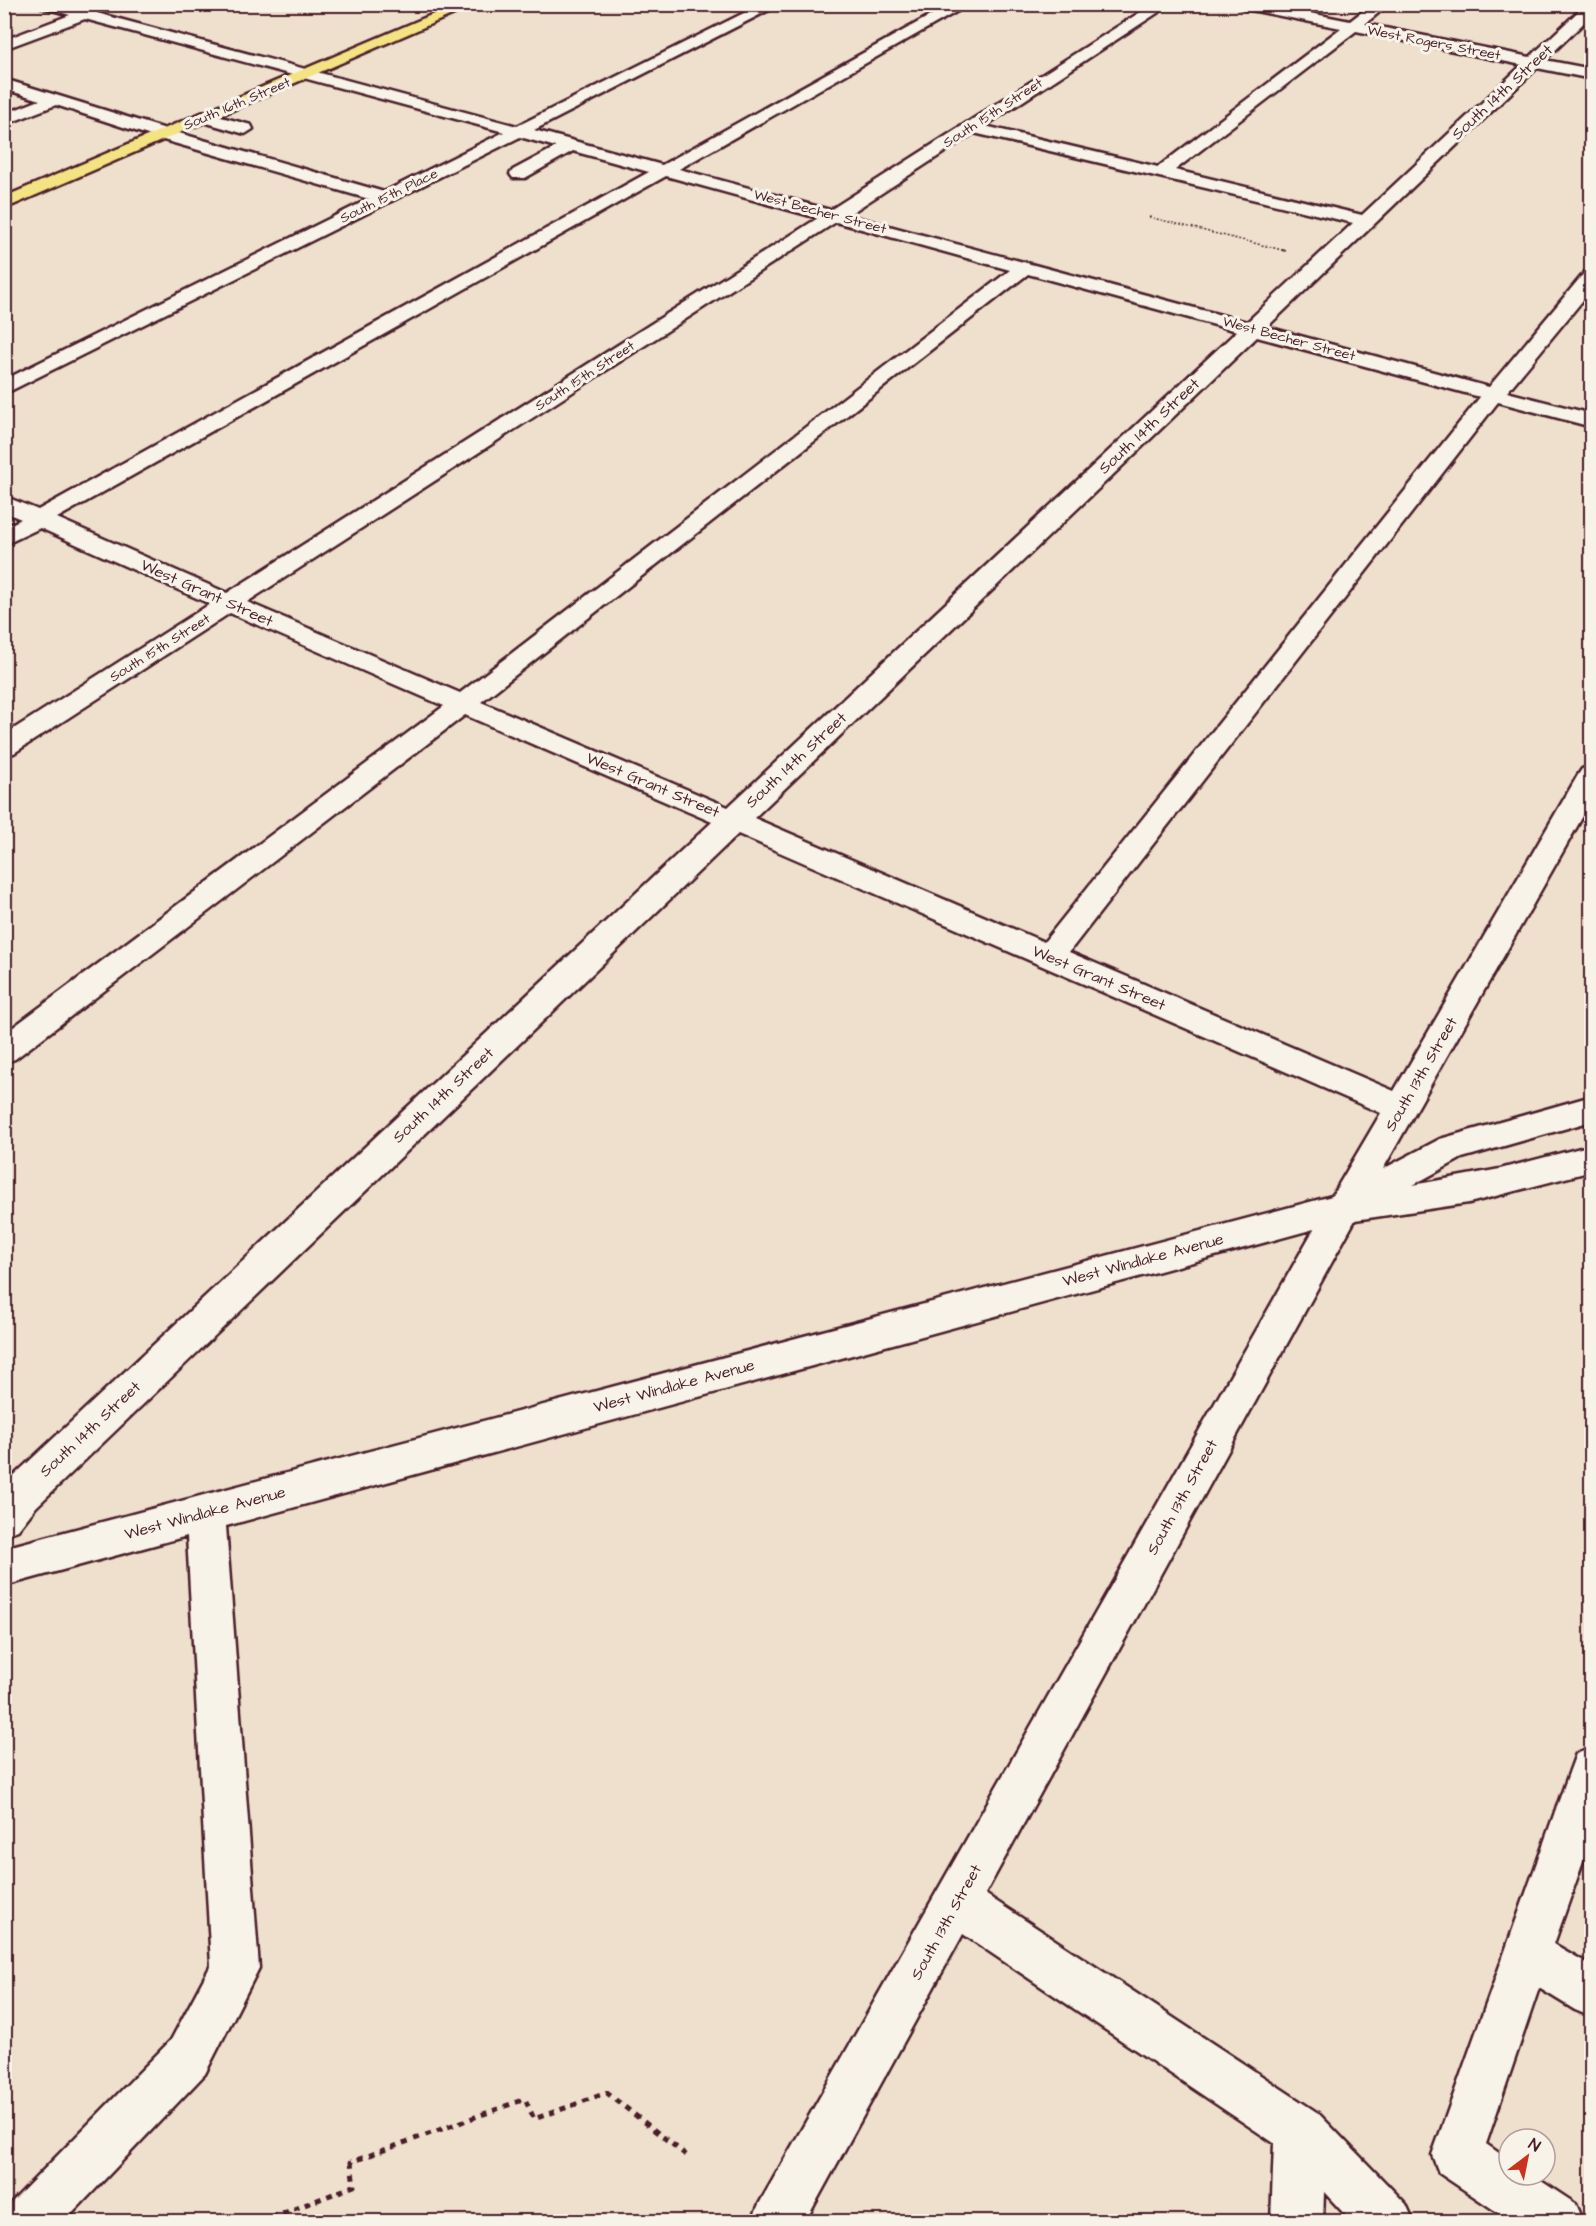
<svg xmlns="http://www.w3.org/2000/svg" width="1596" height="2226" font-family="'Architects Daughter',sans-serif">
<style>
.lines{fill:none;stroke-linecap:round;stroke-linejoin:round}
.minor-casing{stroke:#4a1f2b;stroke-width:5}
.major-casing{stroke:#4a1f2b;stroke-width:5}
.path-far2{stroke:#4a1f2b;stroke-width:1.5;stroke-dasharray:2 2;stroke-linecap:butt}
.path-far1{stroke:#4a1f2b;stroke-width:2;stroke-dasharray:3 3;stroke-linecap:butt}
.path{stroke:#4a1f2b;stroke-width:5;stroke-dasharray:6 6;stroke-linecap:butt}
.minor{fill:#f7f3e8;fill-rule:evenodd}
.major{fill:#f4e382;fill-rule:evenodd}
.labels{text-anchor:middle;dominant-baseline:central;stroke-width:6;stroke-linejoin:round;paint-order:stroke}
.far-street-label{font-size:14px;fill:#4a1f2b;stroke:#f7f3e8}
.street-label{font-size:16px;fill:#4a1f2b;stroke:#f7f3e8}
</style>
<rect width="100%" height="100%" fill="#eee0cc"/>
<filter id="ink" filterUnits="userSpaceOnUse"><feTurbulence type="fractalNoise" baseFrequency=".0167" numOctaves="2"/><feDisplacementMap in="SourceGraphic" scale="12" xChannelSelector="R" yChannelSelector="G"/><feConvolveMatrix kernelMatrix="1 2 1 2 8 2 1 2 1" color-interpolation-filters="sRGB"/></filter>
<g filter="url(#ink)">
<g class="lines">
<defs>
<g id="minor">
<path d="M 40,4 L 65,4 L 84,9 L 95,9 L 97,13 L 517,126 L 762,4 L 781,4 L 534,130 L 662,165 L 951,4 L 970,4 L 679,169 L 830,210 L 1153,4 L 1171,4 L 985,126 L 1158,167 L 1341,28 L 1241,8 L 1234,4 L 1265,4 L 1350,21 L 1372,4 L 1389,4 L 1365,24 L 1530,57 L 1586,4 L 1592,4 L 1592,15 L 1545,60 L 1592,69 L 1592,79 L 1537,68 L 1267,327 L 1489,387 L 1585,272 L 1592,270 L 1592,289 L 1507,392 L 1592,414 L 1592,427 L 1498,402 L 1069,952 L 1394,1091 L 1578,775 L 1582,769 L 1592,766 L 1592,800 L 1383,1169 L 1440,1139 L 1592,1096 L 1592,1121 L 1462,1158 L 1413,1185 L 1500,1169 L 1592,1145 L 1592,1171 L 1469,1203 L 1355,1220 L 985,1894 L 1318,2113 L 1406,2204 L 1414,2222 L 1352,2222 L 1324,2192 L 1323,2222 L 1271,2222 L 1274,2143 L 963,1934 L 805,2222 L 751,2222 L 759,2204 L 1314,1229 L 226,1526 L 259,1968 L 205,2074 L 64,2222 L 4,2222 L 10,2204 L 171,2040 L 211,1965 L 187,1536 L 4,1586 L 4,1548 L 1332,1196 L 1381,1113 L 738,834 L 36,1507 L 18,1530 L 4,1535 L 4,1486 L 8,1481 L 712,822 L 465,715 L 15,1059 L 4,1063 L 4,1034 L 444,706 L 230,613 L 14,753 L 4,755 L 4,735 L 210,604 L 40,528 L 4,545 L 4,528 L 21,519 L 4,512 L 4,496 L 38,510 L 649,172 L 573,151 L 525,178 L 513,178 L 510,174 L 513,170 L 556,147 L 520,137 L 4,394 L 4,380 L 369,199 L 160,139 L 56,105 L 4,125 L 4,114 L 40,100 L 4,89 L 4,79 L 172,131 L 384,192 L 504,132 L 85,19 L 4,49 L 4,40 L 70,15 L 42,7 ZM 1356,31 L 1522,65 L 1362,215 L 1175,170 ZM 974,133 L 1353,223 L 1247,322 L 848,215 ZM 666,176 L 818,218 L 227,593 L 57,518 ZM 836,222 L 1010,270 L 460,693 L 247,602 ZM 1028,274 L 1237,331 L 728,807 L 481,702 ZM 1257,337 L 1480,397 L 1044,942 L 754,818 Z"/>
<polygon points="206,113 251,125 253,129 245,134 200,121 198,118 200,115"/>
<polygon points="1592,1748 1592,1836 1554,1944 1592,1966 1592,2017 1575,2010 1539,1988 1486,2144 1509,2160 1509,2175 1532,2175 1576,2204 1584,2222 1512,2222 1439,2173 1432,2155 1570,1770 1576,1754"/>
</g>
<polygon id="major" points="457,4 477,4 4,209 4,197"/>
</defs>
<use href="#minor" class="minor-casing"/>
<use href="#major" class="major-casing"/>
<polyline class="path-far2" points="1149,217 1286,251"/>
<polyline class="path-far1" points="1282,250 1286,251"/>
<polyline class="path" points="260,2222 354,2186 351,2162 525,2099 534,2119 607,2093 686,2155"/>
<use href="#minor" class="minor"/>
<use href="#major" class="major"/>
</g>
</g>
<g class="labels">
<g class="far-street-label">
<text transform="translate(1434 43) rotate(11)">West Rogers Street</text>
<text transform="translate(237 104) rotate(-23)">South 16th Street</text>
<text transform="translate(993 113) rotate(-33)">South 15th Street</text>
<text transform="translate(389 196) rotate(-26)">South 15th Place</text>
<text transform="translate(820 212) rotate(15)">West Becher Street</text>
<text transform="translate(1289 339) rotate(15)">West Becher Street</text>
<text transform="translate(585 376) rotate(-33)">South 15th Street</text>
<text transform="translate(160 648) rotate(-32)">South 15th Street</text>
</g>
<g class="street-label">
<text transform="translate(1502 92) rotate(-43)">South 14th Street</text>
<text transform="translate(1149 426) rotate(-43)">South 14th Street</text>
<text transform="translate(207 593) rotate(24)">West Grant Street</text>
<text transform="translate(796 760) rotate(-43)">South 14th Street</text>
<text transform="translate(653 785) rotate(23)">West Grant Street</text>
<text transform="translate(1099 978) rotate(23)">West Grant Street</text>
<text transform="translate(1421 1074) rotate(-60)">South 13th Street</text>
<text transform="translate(443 1095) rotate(-43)">South 14th Street</text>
<text transform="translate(1143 1260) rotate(-15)">West Windlake Avenue</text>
<text transform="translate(674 1386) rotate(-15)">West Windlake Avenue</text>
<text transform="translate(90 1429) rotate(-43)">South 14th Street</text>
<text transform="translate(1182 1497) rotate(-61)">South 13th Street</text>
<text transform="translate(205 1513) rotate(-15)">West Windlake Avenue</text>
<text transform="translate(946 1922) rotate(-61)">South 13th Street</text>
</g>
</g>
<rect width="1596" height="2226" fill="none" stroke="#f7f3e8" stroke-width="24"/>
<rect x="12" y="12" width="1572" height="2202" fill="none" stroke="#4a1f2b" stroke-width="2" filter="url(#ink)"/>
<g transform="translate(1527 2157) rotate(32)"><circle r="28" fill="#f7f3e8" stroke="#b29e9c" stroke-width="1.5"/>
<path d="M0-4.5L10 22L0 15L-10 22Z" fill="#c8321e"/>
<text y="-9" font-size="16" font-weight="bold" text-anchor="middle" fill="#4a1f2b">N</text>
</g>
</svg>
